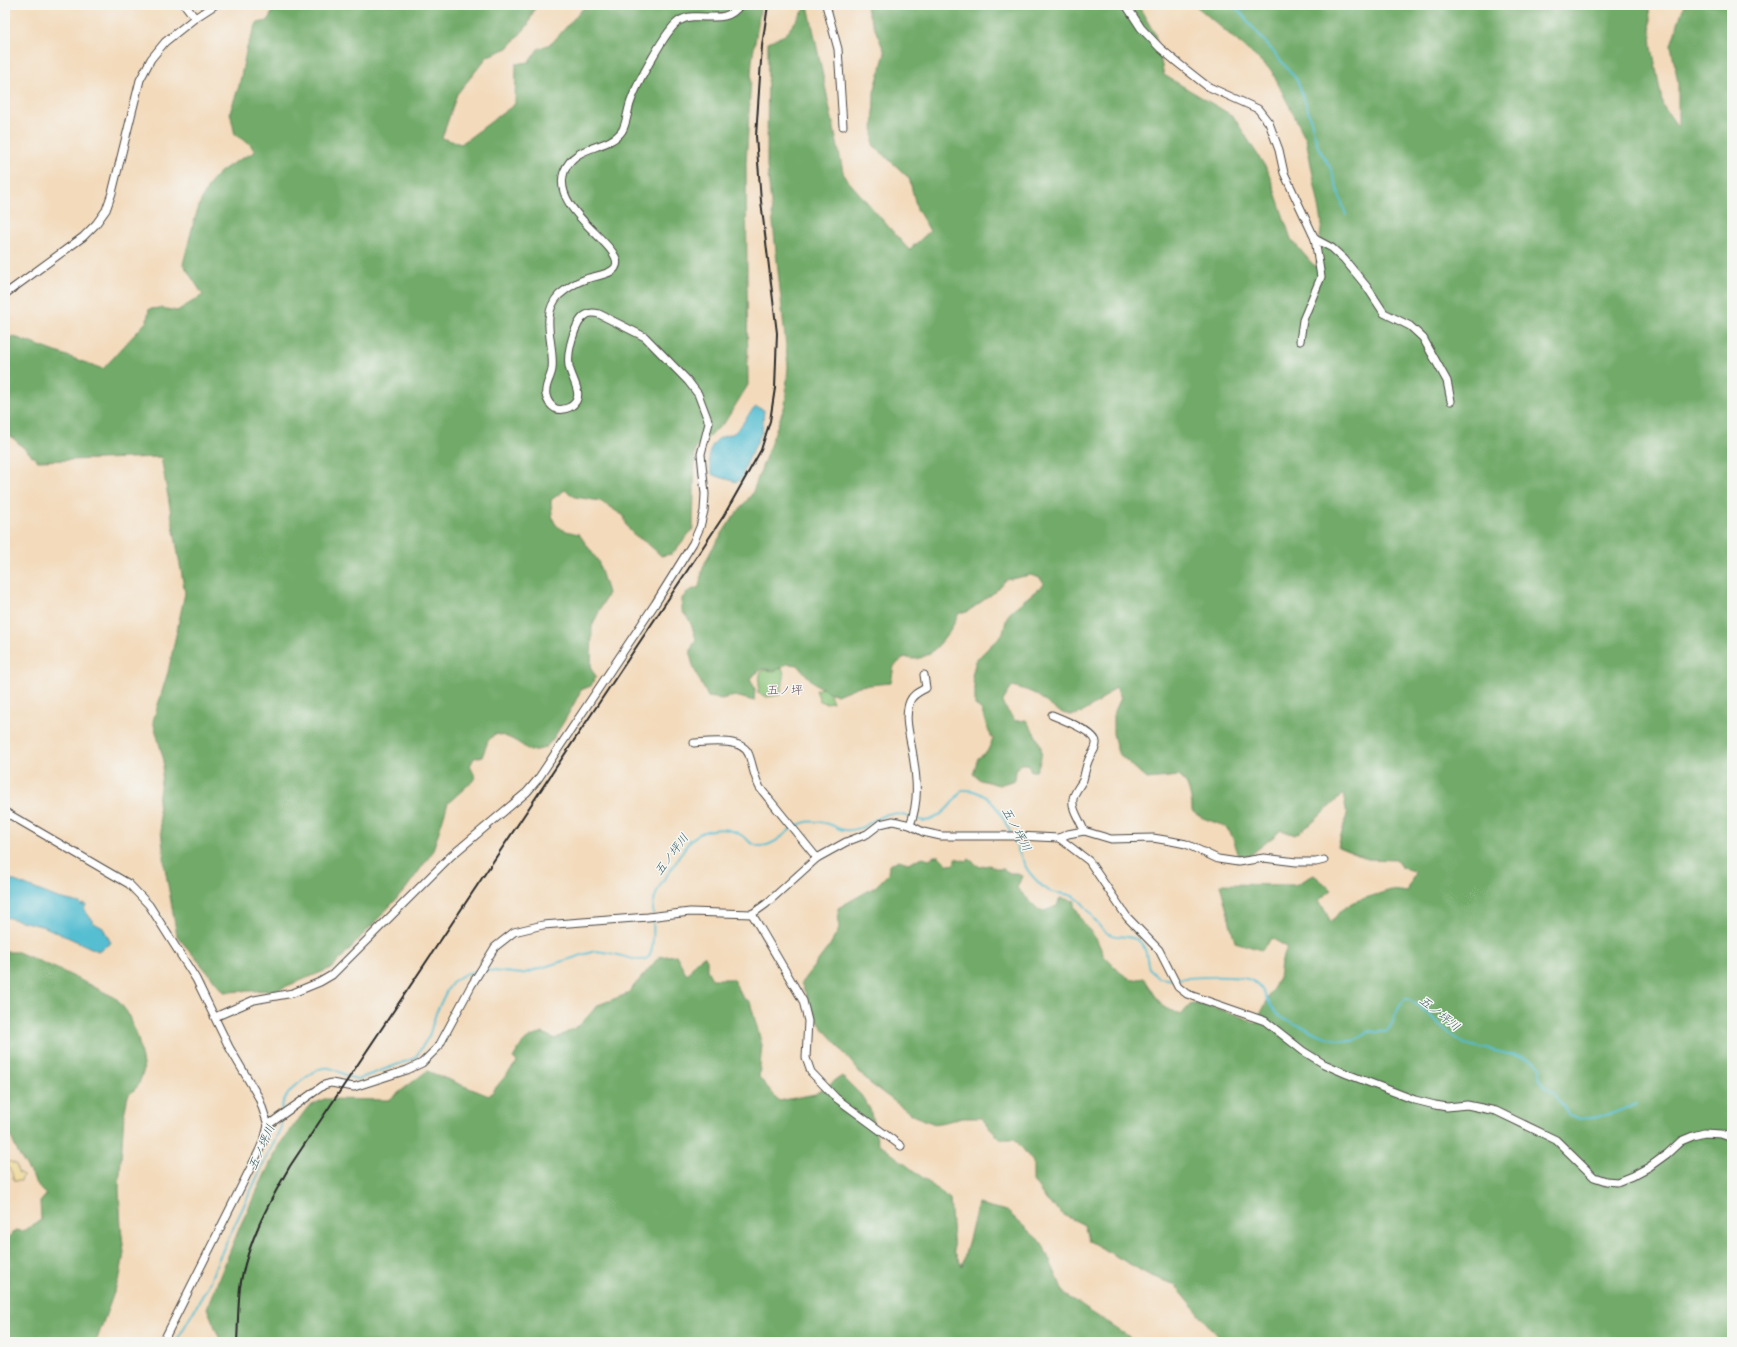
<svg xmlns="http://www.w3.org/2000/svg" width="1737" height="1347" font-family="Delius,'Klee One',sans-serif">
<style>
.green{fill:#8cc579;stroke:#5c7852}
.forest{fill:#71aa69;stroke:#4e6a4a}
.sand{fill:#eeda9e;stroke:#8c8264}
.water{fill:#55bed1;stroke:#40747e}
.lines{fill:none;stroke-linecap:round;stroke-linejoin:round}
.stream{stroke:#55bed1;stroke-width:2}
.minor-casing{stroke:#494541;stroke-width:9}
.minor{stroke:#fff;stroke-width:7}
.rail{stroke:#2b2b2b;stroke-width:2}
.labels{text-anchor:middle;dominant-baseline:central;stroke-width:3;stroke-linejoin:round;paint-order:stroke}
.neighbourhood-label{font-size:12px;fill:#6a535e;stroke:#f6f6f2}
.water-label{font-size:12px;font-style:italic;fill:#3a5e65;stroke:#f6f6f2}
</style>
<rect width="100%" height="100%" fill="#f6f6f2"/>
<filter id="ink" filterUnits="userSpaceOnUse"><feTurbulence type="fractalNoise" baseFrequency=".025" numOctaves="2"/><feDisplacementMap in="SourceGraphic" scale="8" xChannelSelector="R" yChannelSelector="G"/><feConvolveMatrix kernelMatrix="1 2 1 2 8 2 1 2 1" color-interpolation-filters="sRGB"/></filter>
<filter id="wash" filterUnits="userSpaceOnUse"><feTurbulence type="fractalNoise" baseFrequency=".012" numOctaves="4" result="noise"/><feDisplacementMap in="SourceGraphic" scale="16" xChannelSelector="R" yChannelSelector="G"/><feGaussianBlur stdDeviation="0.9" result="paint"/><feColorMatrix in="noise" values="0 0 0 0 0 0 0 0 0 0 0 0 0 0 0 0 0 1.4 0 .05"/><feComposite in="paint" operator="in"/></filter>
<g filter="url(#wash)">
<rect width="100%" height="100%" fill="#f3dabb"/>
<g class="green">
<path d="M 782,668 C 787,678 781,685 781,695 L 767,697 L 758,693 L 760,674 L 763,670 L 774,671 Z"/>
<polygon points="827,686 833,702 826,703 820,701 816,690"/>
</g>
<g class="forest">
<path d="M 275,5 L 536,5 L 528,25 L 508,48 L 488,56 L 457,94 L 442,138 L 461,144 L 515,104 L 516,64 L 529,62 L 538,49 L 552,43 L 586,5 L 761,5 L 752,61 L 746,164 L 748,385 L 725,422 L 695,449 L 693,529 L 672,554 L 661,556 C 657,552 653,548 649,545 C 635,534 628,535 624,516 L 600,501 L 575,497 L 565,490 L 551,500 C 552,525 554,529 579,534 L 598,561 L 608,593 L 592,626 L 591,669 L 596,676 L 591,686 L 581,690 C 576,701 555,739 547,746 C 542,750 536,750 530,751 C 518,742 509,736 495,734 L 488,741 L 482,757 L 474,758 L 470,766 L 476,778 L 448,803 L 432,853 L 405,890 L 332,968 L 277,990 L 224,992 L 177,936 L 165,868 L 158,801 L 164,761 L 153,721 L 168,672 L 185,593 L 161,457 L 38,461 L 5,431 L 5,348 L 12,336 L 103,369 L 147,321 L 149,309 L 161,308 L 177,311 L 203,295 L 183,264 C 191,236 195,205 212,181 C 221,168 242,158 255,152 L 250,144 L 235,135 L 230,112 L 239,86 L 247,47 L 257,23 L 268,21 Z"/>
<path d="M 808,5 L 844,176 L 909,250 L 930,231 L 917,209 L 909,178 L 873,145 L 874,92 L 885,53 L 865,5 L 1138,5 L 1155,34 L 1164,75 L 1233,116 L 1268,171 L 1291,239 L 1316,268 L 1322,222 L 1306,139 L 1271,70 L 1195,5 L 1649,5 L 1652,47 L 1663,106 L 1678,127 L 1678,83 L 1671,45 L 1684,5 L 1732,5 L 1732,1342 L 1222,1342 L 1175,1285 L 1149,1275 L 1089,1241 L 1084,1225 L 1064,1215 L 1047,1201 L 1033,1181 L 1033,1162 L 1015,1139 L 1000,1139 L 990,1129 L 982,1118 L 963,1118 L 935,1124 L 914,1116 L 867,1081 L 818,1022 L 801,983 L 830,945 L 839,929 L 838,908 L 875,887 L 888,874 L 889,865 L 899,860 L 908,863 L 923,857 L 929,859 L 934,856 L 939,856 L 947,864 L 952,865 L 955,862 L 955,858 L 966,861 L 969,859 L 980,867 L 989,865 L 998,869 L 1003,869 L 1010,873 L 1016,873 L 1022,876 L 1017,888 L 1038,909 L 1044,911 L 1057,906 L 1060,898 L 1075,901 L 1074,907 L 1077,910 L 1081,919 L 1097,940 L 1104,956 L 1121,973 L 1132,980 L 1144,978 L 1162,1006 L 1181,1015 L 1191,1004 C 1207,1003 1241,1016 1256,1023 L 1279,977 L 1281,963 L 1287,947 L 1271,938 L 1267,945 L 1261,950 L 1235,942 L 1220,884 L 1295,885 L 1314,875 L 1332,890 L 1319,900 L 1331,922 L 1341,910 L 1356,901 L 1391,890 L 1407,892 L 1415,872 L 1401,867 L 1397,860 L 1368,859 L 1338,847 L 1347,814 L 1343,794 L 1311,824 L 1295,835 L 1281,830 C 1271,840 1259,847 1249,857 L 1239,856 C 1236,848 1233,836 1228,830 C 1220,821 1204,822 1192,811 C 1192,798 1189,783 1179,776 L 1147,779 L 1118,753 L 1113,734 L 1113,715 L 1121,698 L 1116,687 C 1107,695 1086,714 1074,715 C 1058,716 1046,700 1033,693 C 1027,690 1019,688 1012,686 L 1002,703 L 1015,721 L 1026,720 C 1038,740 1048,748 1036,771 L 1031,771 L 1028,764 L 1020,764 L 1016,771 L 1015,780 L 999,785 L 980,780 L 973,774 L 978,758 L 987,752 L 993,739 L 989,732 L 981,709 L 975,705 L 975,689 L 972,676 L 976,660 L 1003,633 L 1007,617 L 1012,610 L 1044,584 L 1040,578 L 1030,575 L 1006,580 L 995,592 L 967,612 L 959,613 C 952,631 928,668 905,657 L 894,666 L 891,683 L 859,686 L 837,695 C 818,689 810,680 798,665 L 787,664 L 776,670 L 762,669 L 750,678 L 755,689 L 754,701 L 735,696 L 722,699 L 708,697 C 703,685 688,663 691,650 C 692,646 695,642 696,639 L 690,621 L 682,611 L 682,598 L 689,591 L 699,587 L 703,567 L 712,549 L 731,520 L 752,494 L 785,405 L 788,366 L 767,166 L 768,42 L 785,35 Z"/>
<polygon points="5,952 18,952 62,971 116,998 127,1012 138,1038 144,1070 138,1086 128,1096 124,1115 119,1188 121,1227 124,1253 120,1276 96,1342 5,1342 5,1241 15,1230 23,1231 41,1220 40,1202 46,1195 41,1190 19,1155 9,1133 5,1132"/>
<path d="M 676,955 L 687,975 L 697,961 L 704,956 L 707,959 L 707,970 L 712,979 L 733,979 L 743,998 L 750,1002 L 762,1045 L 759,1077 L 779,1101 L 815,1094 L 842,1076 L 861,1095 L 870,1109 L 878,1143 L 950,1199 L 954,1251 L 962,1266 L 978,1204 L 1007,1211 L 1042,1243 L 1065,1295 L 1137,1342 L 221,1342 L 207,1308 L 241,1224 L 279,1145 L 308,1107 L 324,1099 L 389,1100 L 427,1071 L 489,1096 L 517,1062 L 513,1058 C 523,1042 524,1038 543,1033 L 555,1039 L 580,1025 L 598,1005 L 627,994 L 659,957 Z"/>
</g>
<path class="sand" d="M 5,1160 L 16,1164 L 18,1172 L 23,1175 L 21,1181 L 14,1181 C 11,1173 13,1169 5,1166 Z"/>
<g class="water">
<path d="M 756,407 L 764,410 L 762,432 L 746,465 L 742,478 L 737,482 L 713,475 C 707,461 707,444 722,437 C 726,435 733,435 736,431 C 744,424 748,413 756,407 Z"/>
<polygon points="7,878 58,898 80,903 82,906 83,904 86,905 84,909 94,923 103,928 111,943 98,951 45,927 5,917 5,892 8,892"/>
</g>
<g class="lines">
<g class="stream">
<polyline points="1234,5 1297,80 1308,110 1318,147 1330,167 1346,215"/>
<path d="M 795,827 C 806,819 822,821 834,826 C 837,828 841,830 845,830 C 864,832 872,818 888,814 C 899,812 913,819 924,821 C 941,820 953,802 962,790 C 1001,787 1012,843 1027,869 C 1030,874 1035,879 1039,883 C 1053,898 1061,890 1075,897 C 1089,905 1093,924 1107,933 C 1117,939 1130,934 1139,941 C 1148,949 1146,959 1149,969 L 1159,978 L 1173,980"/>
<path d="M 653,914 C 652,894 662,882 673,867 C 679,858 684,846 692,839 C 704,828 727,826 741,835 C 747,839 751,845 759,846 C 771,847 783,836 791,829"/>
<path d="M 484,970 L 522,974 L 595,951 C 639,954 656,983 653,918"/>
<path d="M 1177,979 C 1190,977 1239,975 1250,980 C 1263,985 1266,998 1272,1008 C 1280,1020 1291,1022 1303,1027 C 1319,1035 1331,1040 1349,1041 L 1353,1041 L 1370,1031 L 1375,1032 L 1386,1032 C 1396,1023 1395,1008 1405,999 L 1408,999 L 1417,1004 L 1450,1034 L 1464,1044 L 1526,1058 L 1535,1061 L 1541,1067 L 1540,1079 L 1544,1087 L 1554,1093 L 1569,1115 L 1580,1119 L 1606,1116 L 1636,1104"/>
<path d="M 281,1114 C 281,1106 283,1100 288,1094 C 293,1087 315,1069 323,1068 C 337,1066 345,1079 358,1079 L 415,1058 L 429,1036 L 436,1013 L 447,990 L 454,981 L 463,975 L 478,971"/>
<polyline points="176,1342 208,1286 218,1260 281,1127 281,1118"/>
</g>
</g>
</g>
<g filter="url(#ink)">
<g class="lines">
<defs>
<g id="minor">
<polyline points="185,5 195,18"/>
<polyline points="826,5 838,49 843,126"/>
<polyline points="1126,5 1141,28 1160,48 1179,64 1207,86 1258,109 1269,123 1279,150 1284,173 1315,239 1321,277 1303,320 1300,341"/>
<polyline points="1315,239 1332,248 1344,259 1367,287 1384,313 1410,326 1423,338 1447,381 1451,401"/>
<polyline points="5,294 83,237 96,224 106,210 112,193 140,80 151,59 165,42 195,18 215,5"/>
<path d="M 1052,715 C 1062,719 1095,732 1096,742 C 1097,748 1091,754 1089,759 C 1086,765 1085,773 1083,780 C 1080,786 1074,792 1073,799 C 1071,810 1081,821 1084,831"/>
<path d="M 694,743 C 708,742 743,737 749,755 C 753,766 754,777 760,788 L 817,858"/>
<polyline points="5,812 129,884 149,905 196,979 229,1047 259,1098 268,1125 265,1137 259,1151 163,1342"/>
<path d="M 910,825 C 919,802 917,780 913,756 C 911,739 903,718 910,701 C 913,694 919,692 926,688 L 924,675"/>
<polyline points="1059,838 1068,834 1084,831 1111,839 1153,838 1171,841 1186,844 1218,859 1238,862 1264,858 1296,862 1316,862 1324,860"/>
<polyline points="752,914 803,1001 808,1021 806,1058 811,1072 836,1098 901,1146"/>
<path d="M 215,1017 L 254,1000 L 293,993 L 320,982 L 332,975 L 451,856 L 527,792 L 538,779 L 655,604 L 693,543 L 700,527 L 704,511 L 705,494 L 701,454 L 709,423 L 698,394 L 688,381 L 645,337 L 599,314 C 595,313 590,312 586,315 C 574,322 567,353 569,366 C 571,379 587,397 570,407 C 566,409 561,410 556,409 C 551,406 547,401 546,395 C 544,386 551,378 552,369 C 555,344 539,316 559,295 C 566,289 577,282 586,279 C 595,276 609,275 615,268 C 629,248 550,212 564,172 C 575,143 608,151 622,131 C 627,123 627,111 631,101 C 636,86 666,29 679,21 C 699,9 724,28 740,5"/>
<polyline points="268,1125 324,1085 331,1083 354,1087 407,1070 422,1063 439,1046 471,986 495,947 514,932 543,925 648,917 690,912 752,914 766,904 817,858 846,842 867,834 880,824 893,821 910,825 923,832 941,836 1018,836 1059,838 1089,861 1127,917 1159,950 1178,987 1187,994 1265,1021 1303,1051 1324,1064 1347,1074 1415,1100 1435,1105 1447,1107 1467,1105 1496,1111 1556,1140 1594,1177 1606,1181 1617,1182 1632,1176 1649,1167 1667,1154 1681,1141 1693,1136 1704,1133 1721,1134 1732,1138"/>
</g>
</defs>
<use href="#minor" class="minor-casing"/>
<use href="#minor" class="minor"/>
<path class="rail" d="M 237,1342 C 238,1324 238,1305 240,1287 C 247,1243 268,1204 290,1166 L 723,517 L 761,450 L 770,421 L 775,388 L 777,333 L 761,201 L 756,136 L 762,46 L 768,5"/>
</g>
</g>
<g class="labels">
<g class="neighbourhood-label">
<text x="785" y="689">五ノ坪</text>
</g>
<g class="water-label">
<text transform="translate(1017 829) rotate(62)">五ノ坪川</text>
<text transform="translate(671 854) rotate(-53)">五ノ坪川</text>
<text transform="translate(1440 1013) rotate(39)">五ノ坪川</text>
<text transform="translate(261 1147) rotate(-66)">五ノ坪川</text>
</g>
</g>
<rect width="1737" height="1347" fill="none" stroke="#f6f6f2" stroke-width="20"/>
</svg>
